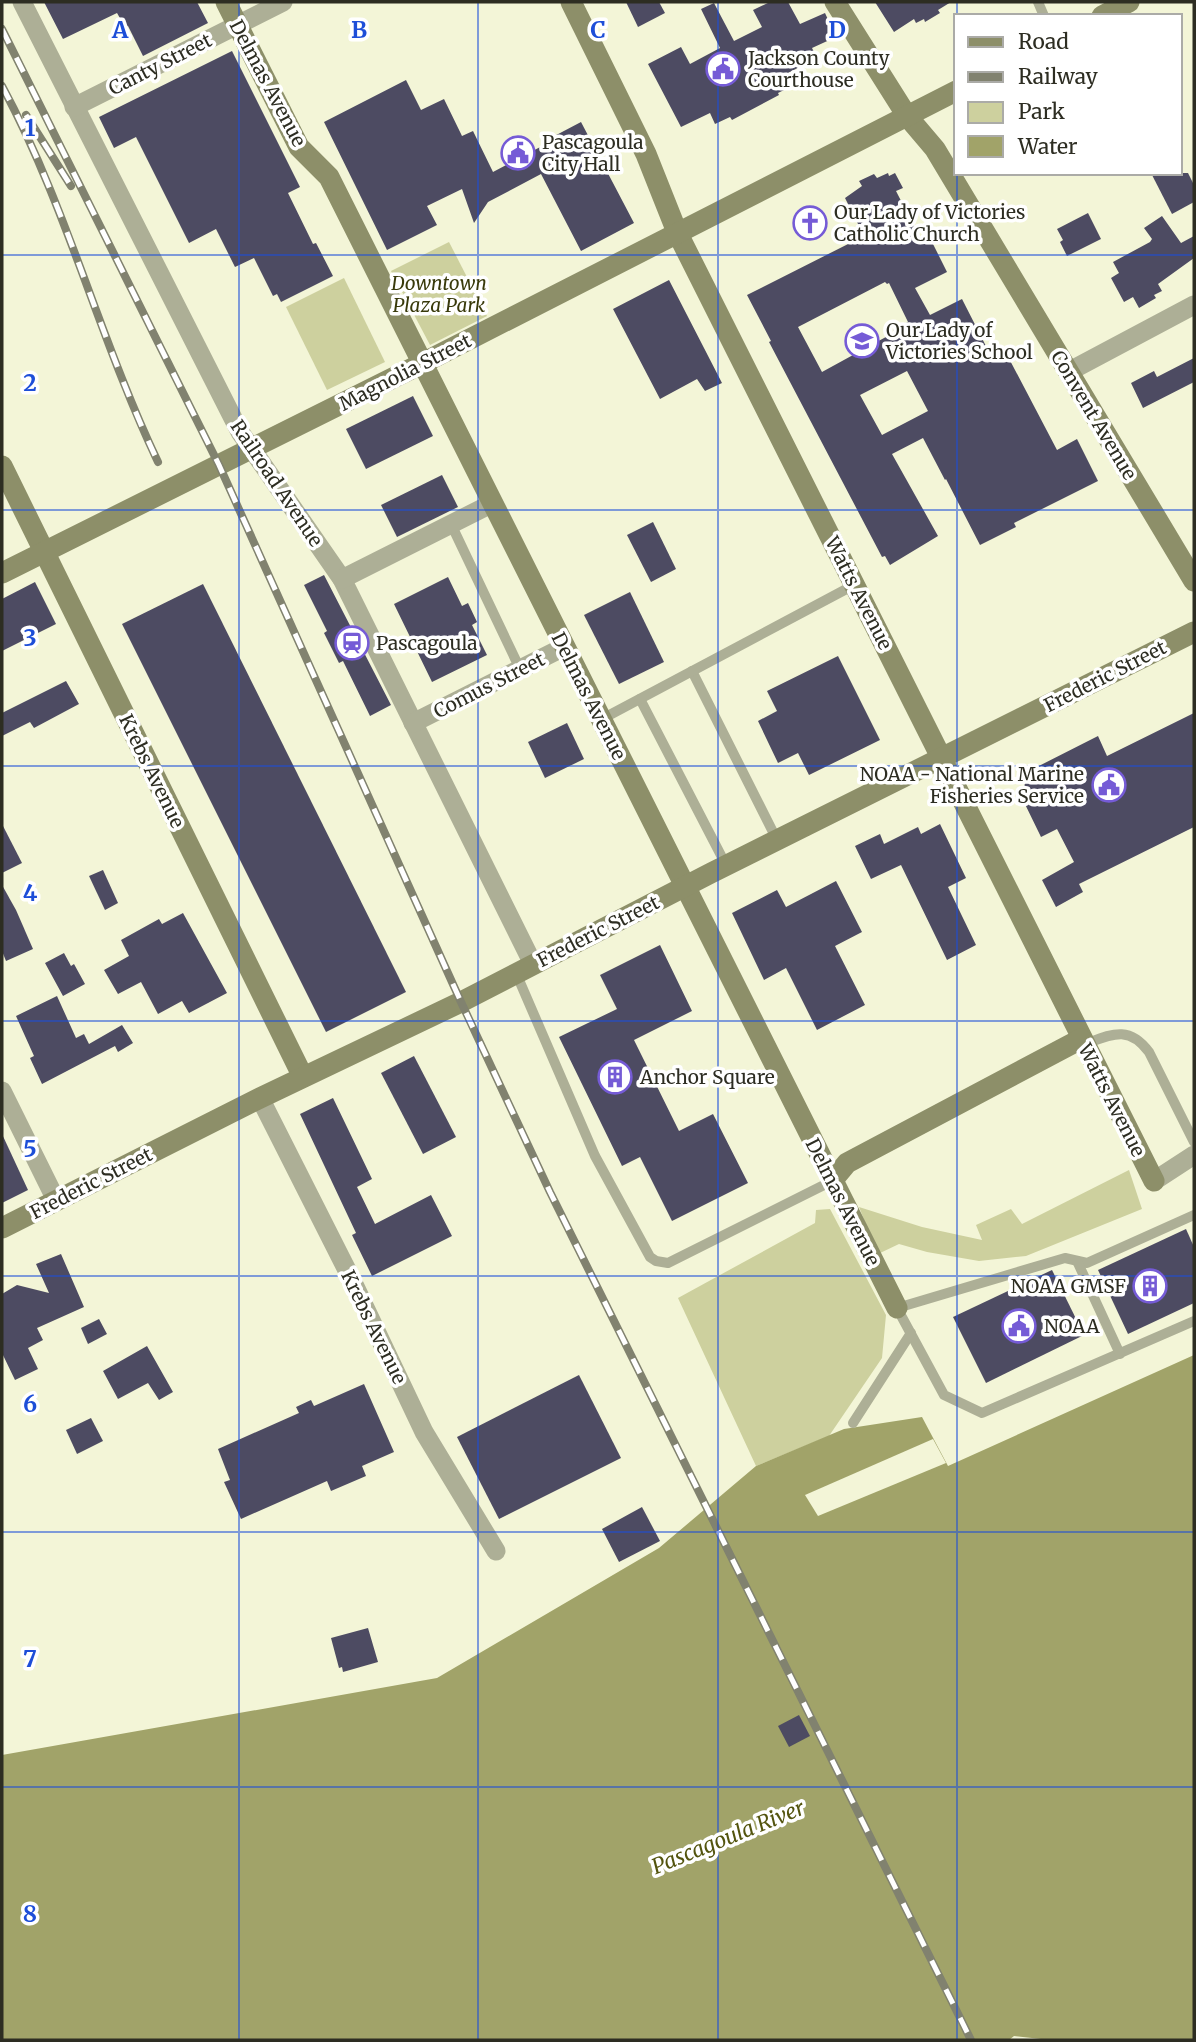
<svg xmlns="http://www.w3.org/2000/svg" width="1196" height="2042" font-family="Merriweather,serif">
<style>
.green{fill:#cdd09e}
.water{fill:#a1a369}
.pier{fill:#f3f5d7}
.building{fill:#4d4b62;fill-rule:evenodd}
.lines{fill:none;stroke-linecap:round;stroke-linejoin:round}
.lane{stroke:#adaf96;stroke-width:10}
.street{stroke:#adaf96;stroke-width:19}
.secondary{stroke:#8d8f69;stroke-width:21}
.rail-casing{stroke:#81826f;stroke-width:8}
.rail{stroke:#fff;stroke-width:5;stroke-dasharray:16;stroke-linecap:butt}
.grid{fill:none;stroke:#1d4ed8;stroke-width:2;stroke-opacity:0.55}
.labels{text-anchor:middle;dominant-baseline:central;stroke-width:7;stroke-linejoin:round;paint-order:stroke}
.poi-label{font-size:19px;fill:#2d2d22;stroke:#fff;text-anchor:start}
.street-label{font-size:19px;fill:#2d2d22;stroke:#fff}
.park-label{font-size:19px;font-style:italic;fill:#393a0b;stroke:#fff}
.water-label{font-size:21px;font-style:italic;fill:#53540e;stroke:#fff}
.grid-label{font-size:23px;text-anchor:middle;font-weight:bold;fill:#1d4ed8;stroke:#fff;stroke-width:7;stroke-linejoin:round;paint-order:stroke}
</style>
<rect width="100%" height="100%" fill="#f3f5d7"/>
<g class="green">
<polygon points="449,242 487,316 430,345 391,271"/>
<polygon points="344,278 385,362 327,390 286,307"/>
<polygon points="1129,1170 1142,1209 1026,1256 979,1261 927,1252 899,1244 878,1254 859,1207 922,1227 982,1240 976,1225 1011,1209 1022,1224"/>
<polygon points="830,1209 886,1315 882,1358 829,1436 756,1466 678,1298 815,1223 816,1210"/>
</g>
<polygon class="water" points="1194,1355 1194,2040 1050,2040 1014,2036 1009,2040 2,2040 2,1755 437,1678 659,1548 756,1466 844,1429 922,1417 948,1466"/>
<polygon class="pier" points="933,1439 946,1463 818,1516 805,1495"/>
<g class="building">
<polygon points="44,2 197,2 208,23 143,56 128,26 125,27 117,13 63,39"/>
<polygon points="626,2 659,2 665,13 638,27"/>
<polygon points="770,2 788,2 800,24 825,13 836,37 812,48 817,58 784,75 790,87 778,93 779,95 732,120 730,117 715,124 710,113 681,127 648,64 681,47 690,64 720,48 701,9 714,3 734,41 762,27 753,10"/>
<polygon points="875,2 951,2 938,10 940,13 925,22 924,19 916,23 914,19 894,32"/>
<polygon points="232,51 300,187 288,193 313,244 316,243 333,276 281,302 277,294 273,296 254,258 235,267 216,229 189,243 136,137 114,148 99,117"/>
<polygon points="406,80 421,110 444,99 462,136 473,131 493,172 544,145 543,142 581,122 634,223 581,251 541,174 488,202 474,223 462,189 427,206 437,225 387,250 324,122"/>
<path d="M 888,173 L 889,176 L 895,173 L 903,188 L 896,191 L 922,242 L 930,238 L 947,272 L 915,288 L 930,315 L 962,299 L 991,356 L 1004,349 L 1057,450 L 1077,439 L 1098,481 L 1014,523 L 1016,527 L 980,545 L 946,479 L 945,480 L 923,438 L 892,454 L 938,536 L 890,565 L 885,556 L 882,557 L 769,342 L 771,341 L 747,295 L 864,236 L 845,198 L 862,186 L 859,181 L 874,174 L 877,178 ZM 885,282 L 887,284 L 889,283 L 908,322 L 893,330 L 895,332 L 822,372 L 798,327 ZM 907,371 L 928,411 L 882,435 L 860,395 Z"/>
<polygon points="1151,173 1188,173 1194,185 1194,202 1172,214"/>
<polygon points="1088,213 1101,239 1067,256 1060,242 1063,240 1057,229"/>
<polygon points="1162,216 1181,243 1194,236 1194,258 1158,284 1162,291 1154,295 1156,298 1139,308 1133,297 1124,302 1111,278 1119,273 1113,262 1150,242 1152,239 1144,228"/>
<polygon points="669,280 722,383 705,391 697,379 660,399 613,309"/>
<polygon points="1194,358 1194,382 1143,408 1131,383 1154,371 1157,377"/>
<polygon points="413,396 433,436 366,469 346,429"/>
<polygon points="442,475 458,507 397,537 381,505"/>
<polygon points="653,522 676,569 651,582 627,535"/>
<polygon points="324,575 391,705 370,716 343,661 339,663 324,633 327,631 304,585"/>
<polygon points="448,577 462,606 468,603 477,622 472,625 487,655 432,682 394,604"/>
<polygon points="35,582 56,624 2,651 2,599"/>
<polygon points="203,584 406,992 326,1032 122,624"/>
<polygon points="630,592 664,662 619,684 584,615"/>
<polygon points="838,656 880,740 809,775 798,753 778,763 758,721 777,711 767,691"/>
<polygon points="66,681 79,704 34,728 30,722 2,736 2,713"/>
<polygon points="1194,713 1194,827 1079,884 1083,892 1056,907 1042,880 1074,862 1057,829 1041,837 1022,798 1027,772 1098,736 1107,756"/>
<polygon points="567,723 584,759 545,778 528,742"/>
<polygon points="2,824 22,863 2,873"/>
<polygon points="940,824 966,878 948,887 976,945 947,960 901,865 871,879 855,846 880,834 884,844 918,827 921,834"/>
<polygon points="103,870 118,903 105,910 89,876"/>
<polygon points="836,881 862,932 835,946 865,1005 817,1030 786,968 764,980 732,913 777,890 786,907"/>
<polygon points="2,885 16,910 33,949 6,961 2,951"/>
<polygon points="183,913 227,993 189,1013 182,1001 158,1014 141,982 118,994 104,970 129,956 121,940 159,919 162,924"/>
<polygon points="660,945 692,1011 634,1040 679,1131 713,1114 748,1183 672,1221 640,1157 622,1166 559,1037 617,1009 600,975"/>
<polygon points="64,953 71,966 74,964 85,984 63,996 45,963"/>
<polygon points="57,996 76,1038 84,1034 89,1044 122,1025 133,1043 118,1052 115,1046 42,1084 30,1058 34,1056 16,1016"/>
<polygon points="414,1056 456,1137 423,1154 381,1073"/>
<polygon points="333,1098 372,1179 357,1187 375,1224 431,1195 452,1236 372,1276 352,1235 356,1233 300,1114"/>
<polygon points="2,1134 28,1190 2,1203"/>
<polygon points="1186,1229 1194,1247 1194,1303 1128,1334 1098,1270"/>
<polygon points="61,1254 84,1307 37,1328 43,1340 28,1348 38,1369 15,1380 2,1353 2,1294 17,1285 49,1293 36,1264"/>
<polygon points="1052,1270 1084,1335 986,1383 953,1317"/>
<polygon points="99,1319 107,1334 88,1344 81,1328"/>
<polygon points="147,1346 173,1392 159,1400 148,1383 118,1399 103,1371"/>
<polygon points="579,1375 621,1458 499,1519 457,1437"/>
<polygon points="364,1384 394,1452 362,1466 366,1476 331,1491 327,1481 241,1519 224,1482 230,1480 218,1449 299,1413 296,1407 311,1400 314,1406"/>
<polygon points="91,1418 103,1441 77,1454 66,1430"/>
<polygon points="642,1507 660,1541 619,1562 602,1529"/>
<polygon points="368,1628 378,1662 343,1672 342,1667 339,1668 331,1638"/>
<polygon points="799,1715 810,1736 789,1747 778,1726"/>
</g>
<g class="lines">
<g class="lane">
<polyline points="1038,2 1044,16"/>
<polyline points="451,524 520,669"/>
<polyline points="692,671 777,840"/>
<polyline points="640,699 726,865"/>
<polyline points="602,719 854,585"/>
<polyline points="516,973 595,1156 650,1257 656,1261 668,1263 832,1181"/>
<path d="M 1085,1044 C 1112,1034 1129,1025 1149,1052 L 1194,1142"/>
<polyline points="1194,1215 1087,1263 1065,1258 897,1308 944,1395 982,1413 1194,1321"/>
<polyline points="1077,1261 1120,1354"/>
<polyline points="853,1423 911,1333"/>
</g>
<g class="street">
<polyline points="22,2 240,432 342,579 533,964"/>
<polyline points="74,107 283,2"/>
<polyline points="1068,372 1194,305"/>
<polyline points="342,579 491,504"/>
<polyline points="413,723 564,647"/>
<polyline points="2,1091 56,1200"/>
<polyline points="260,1098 351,1278 424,1432 496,1551"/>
<polyline points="1154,1181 1194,1155"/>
</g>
<g class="secondary">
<polyline points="226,2 299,147 329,177 897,1308"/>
<polyline points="571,2 646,154 677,232 1154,1181"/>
<polyline points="835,2 907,116 935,149 1194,581"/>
<polyline points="1102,16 1129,2"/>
<polyline points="2,466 303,1077"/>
<polyline points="2,573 421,364 956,91"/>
<polyline points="832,1181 847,1163 1081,1039"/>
<polyline points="2,1228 260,1098 461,1002 711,873 1194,632"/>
</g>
<defs>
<g id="rail">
<polyline points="2,29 219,465 461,1002 550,1192 971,2040"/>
<path d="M 2,86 C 67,207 99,338 158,462"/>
<polyline points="26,115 71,186"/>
</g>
</defs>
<use href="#rail" class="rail-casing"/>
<use href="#rail" class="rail"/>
</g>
<path class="grid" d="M 239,2 L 239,2040M 478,2 L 478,2040M 718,2 L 718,2040M 957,2 L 957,16M 957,173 L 957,2040M 2,255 L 1194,255M 2,510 L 1194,510M 2,766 L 1194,766M 2,1021 L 1194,1021M 2,1276 L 1194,1276M 2,1532 L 1194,1532M 2,1787 L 1194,1787"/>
<defs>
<symbol id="civic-ring" viewBox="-11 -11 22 22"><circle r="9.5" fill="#fff" stroke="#755bd6" stroke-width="1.5"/><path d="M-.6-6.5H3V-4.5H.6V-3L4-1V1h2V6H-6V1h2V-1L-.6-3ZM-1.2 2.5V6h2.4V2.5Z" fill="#755bd6"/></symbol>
<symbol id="church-ring" viewBox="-11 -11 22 22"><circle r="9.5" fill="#fff" stroke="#755bd6" stroke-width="1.5"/><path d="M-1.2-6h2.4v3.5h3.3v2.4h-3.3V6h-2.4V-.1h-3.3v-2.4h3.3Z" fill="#755bd6"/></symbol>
<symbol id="school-ring" viewBox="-11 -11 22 22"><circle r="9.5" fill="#fff" stroke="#755bd6" stroke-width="1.5"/><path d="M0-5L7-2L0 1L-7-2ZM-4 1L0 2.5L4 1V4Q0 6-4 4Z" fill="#755bd6"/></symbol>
<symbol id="station-ring" viewBox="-11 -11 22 22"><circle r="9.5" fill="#fff" stroke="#755bd6" stroke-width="1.5"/><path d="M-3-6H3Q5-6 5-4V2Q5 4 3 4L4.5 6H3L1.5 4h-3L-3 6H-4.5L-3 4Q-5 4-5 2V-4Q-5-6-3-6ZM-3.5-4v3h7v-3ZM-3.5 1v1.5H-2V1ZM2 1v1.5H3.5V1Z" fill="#755bd6"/></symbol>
<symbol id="building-ring" viewBox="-11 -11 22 22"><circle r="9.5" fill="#fff" stroke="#755bd6" stroke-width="1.5"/><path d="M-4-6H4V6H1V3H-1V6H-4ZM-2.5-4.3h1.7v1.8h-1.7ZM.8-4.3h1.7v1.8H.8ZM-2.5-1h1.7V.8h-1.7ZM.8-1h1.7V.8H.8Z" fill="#755bd6"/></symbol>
</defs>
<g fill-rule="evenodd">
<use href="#civic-ring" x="704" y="50" width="38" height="38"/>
<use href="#civic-ring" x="499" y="134" width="38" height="38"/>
<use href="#church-ring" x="791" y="204" width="38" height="38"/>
<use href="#school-ring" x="843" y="322" width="38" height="38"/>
<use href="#station-ring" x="333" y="624" width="38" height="38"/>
<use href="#civic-ring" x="1090" y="766" width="38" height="38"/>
<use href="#building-ring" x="596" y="1058" width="38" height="38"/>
<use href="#building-ring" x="1131" y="1267" width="38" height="38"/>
<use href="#civic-ring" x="1000" y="1307" width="38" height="38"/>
</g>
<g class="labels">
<g class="poi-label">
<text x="748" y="58">Jackson County<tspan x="748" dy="22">Courthouse</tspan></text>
<text x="542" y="142">Pascagoula<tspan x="542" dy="22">City Hall</tspan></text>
<text x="834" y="212">Our Lady of Victories<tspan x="834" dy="22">Catholic Church</tspan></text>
<text x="886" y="330">Our Lady of<tspan x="886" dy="22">Victories School</tspan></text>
<text x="376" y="643">Pascagoula</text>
<text x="1084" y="774" text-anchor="end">NOAA - National Marine<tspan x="1084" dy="22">Fisheries Service</tspan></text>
<text x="640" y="1077">Anchor Square</text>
<text x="1126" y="1286" text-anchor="end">NOAA GMSF</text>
<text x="1044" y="1326">NOAA</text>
</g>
<g class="street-label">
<text transform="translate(160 64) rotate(-27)">Canty Street</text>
<text transform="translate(268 83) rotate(62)">Delmas Avenue</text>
<text transform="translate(405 372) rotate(-27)">Magnolia Street</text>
<text transform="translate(1094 415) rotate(59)">Convent Avenue</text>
<text transform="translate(277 483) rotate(56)">Railroad Avenue</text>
<text transform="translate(859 593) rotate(63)">Watts Avenue</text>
<text transform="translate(1105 676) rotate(-27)">Frederic Street</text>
<text transform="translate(489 685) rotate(-27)">Comus Street</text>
<text transform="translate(589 696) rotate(63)">Delmas Avenue</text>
<text transform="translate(152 771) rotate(64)">Krebs Avenue</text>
<text transform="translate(598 931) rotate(-27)">Frederic Street</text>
<text transform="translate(1112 1100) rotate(63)">Watts Avenue</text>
<text transform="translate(91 1183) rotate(-27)">Frederic Street</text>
<text transform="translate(843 1202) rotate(63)">Delmas Avenue</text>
<text transform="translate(374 1327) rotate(64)">Krebs Avenue</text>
</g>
<g class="park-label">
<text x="439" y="283">Downtown<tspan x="439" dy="22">Plaza Park</tspan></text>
</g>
<g class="water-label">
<text transform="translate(728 1837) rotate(-22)">Pascagoula River</text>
</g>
</g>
<g class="grid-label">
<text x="120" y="38">A</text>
<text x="359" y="38">B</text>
<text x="598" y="38">C</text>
<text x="837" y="38">D</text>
<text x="30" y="136">1</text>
<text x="30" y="391">2</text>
<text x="30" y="646">3</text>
<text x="30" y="901">4</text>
<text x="30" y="1157">5</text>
<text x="30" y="1412">6</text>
<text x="30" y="1667">7</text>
<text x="30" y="1922">8</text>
</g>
<rect width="1196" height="2042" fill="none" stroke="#2d2d22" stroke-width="7"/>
<rect x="954" y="14" width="228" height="161" fill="#ffffff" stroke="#ababa7" stroke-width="2"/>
<rect x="968" y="37" width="35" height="10" fill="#8d8f69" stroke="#ababa7" stroke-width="2"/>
<text x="1018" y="49" font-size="21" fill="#2d2d22">Road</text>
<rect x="968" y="72" width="35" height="10" fill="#81826f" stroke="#ababa7" stroke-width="2"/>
<text x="1018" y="84" font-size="21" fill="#2d2d22">Railway</text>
<rect x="968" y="102" width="35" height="21" fill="#cdd09e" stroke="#ababa7" stroke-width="2"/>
<text x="1018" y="119" font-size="21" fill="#2d2d22">Park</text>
<rect x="968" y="136" width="35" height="21" fill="#a1a369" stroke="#ababa7" stroke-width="2"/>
<text x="1018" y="154" font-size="21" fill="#2d2d22">Water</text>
</svg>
